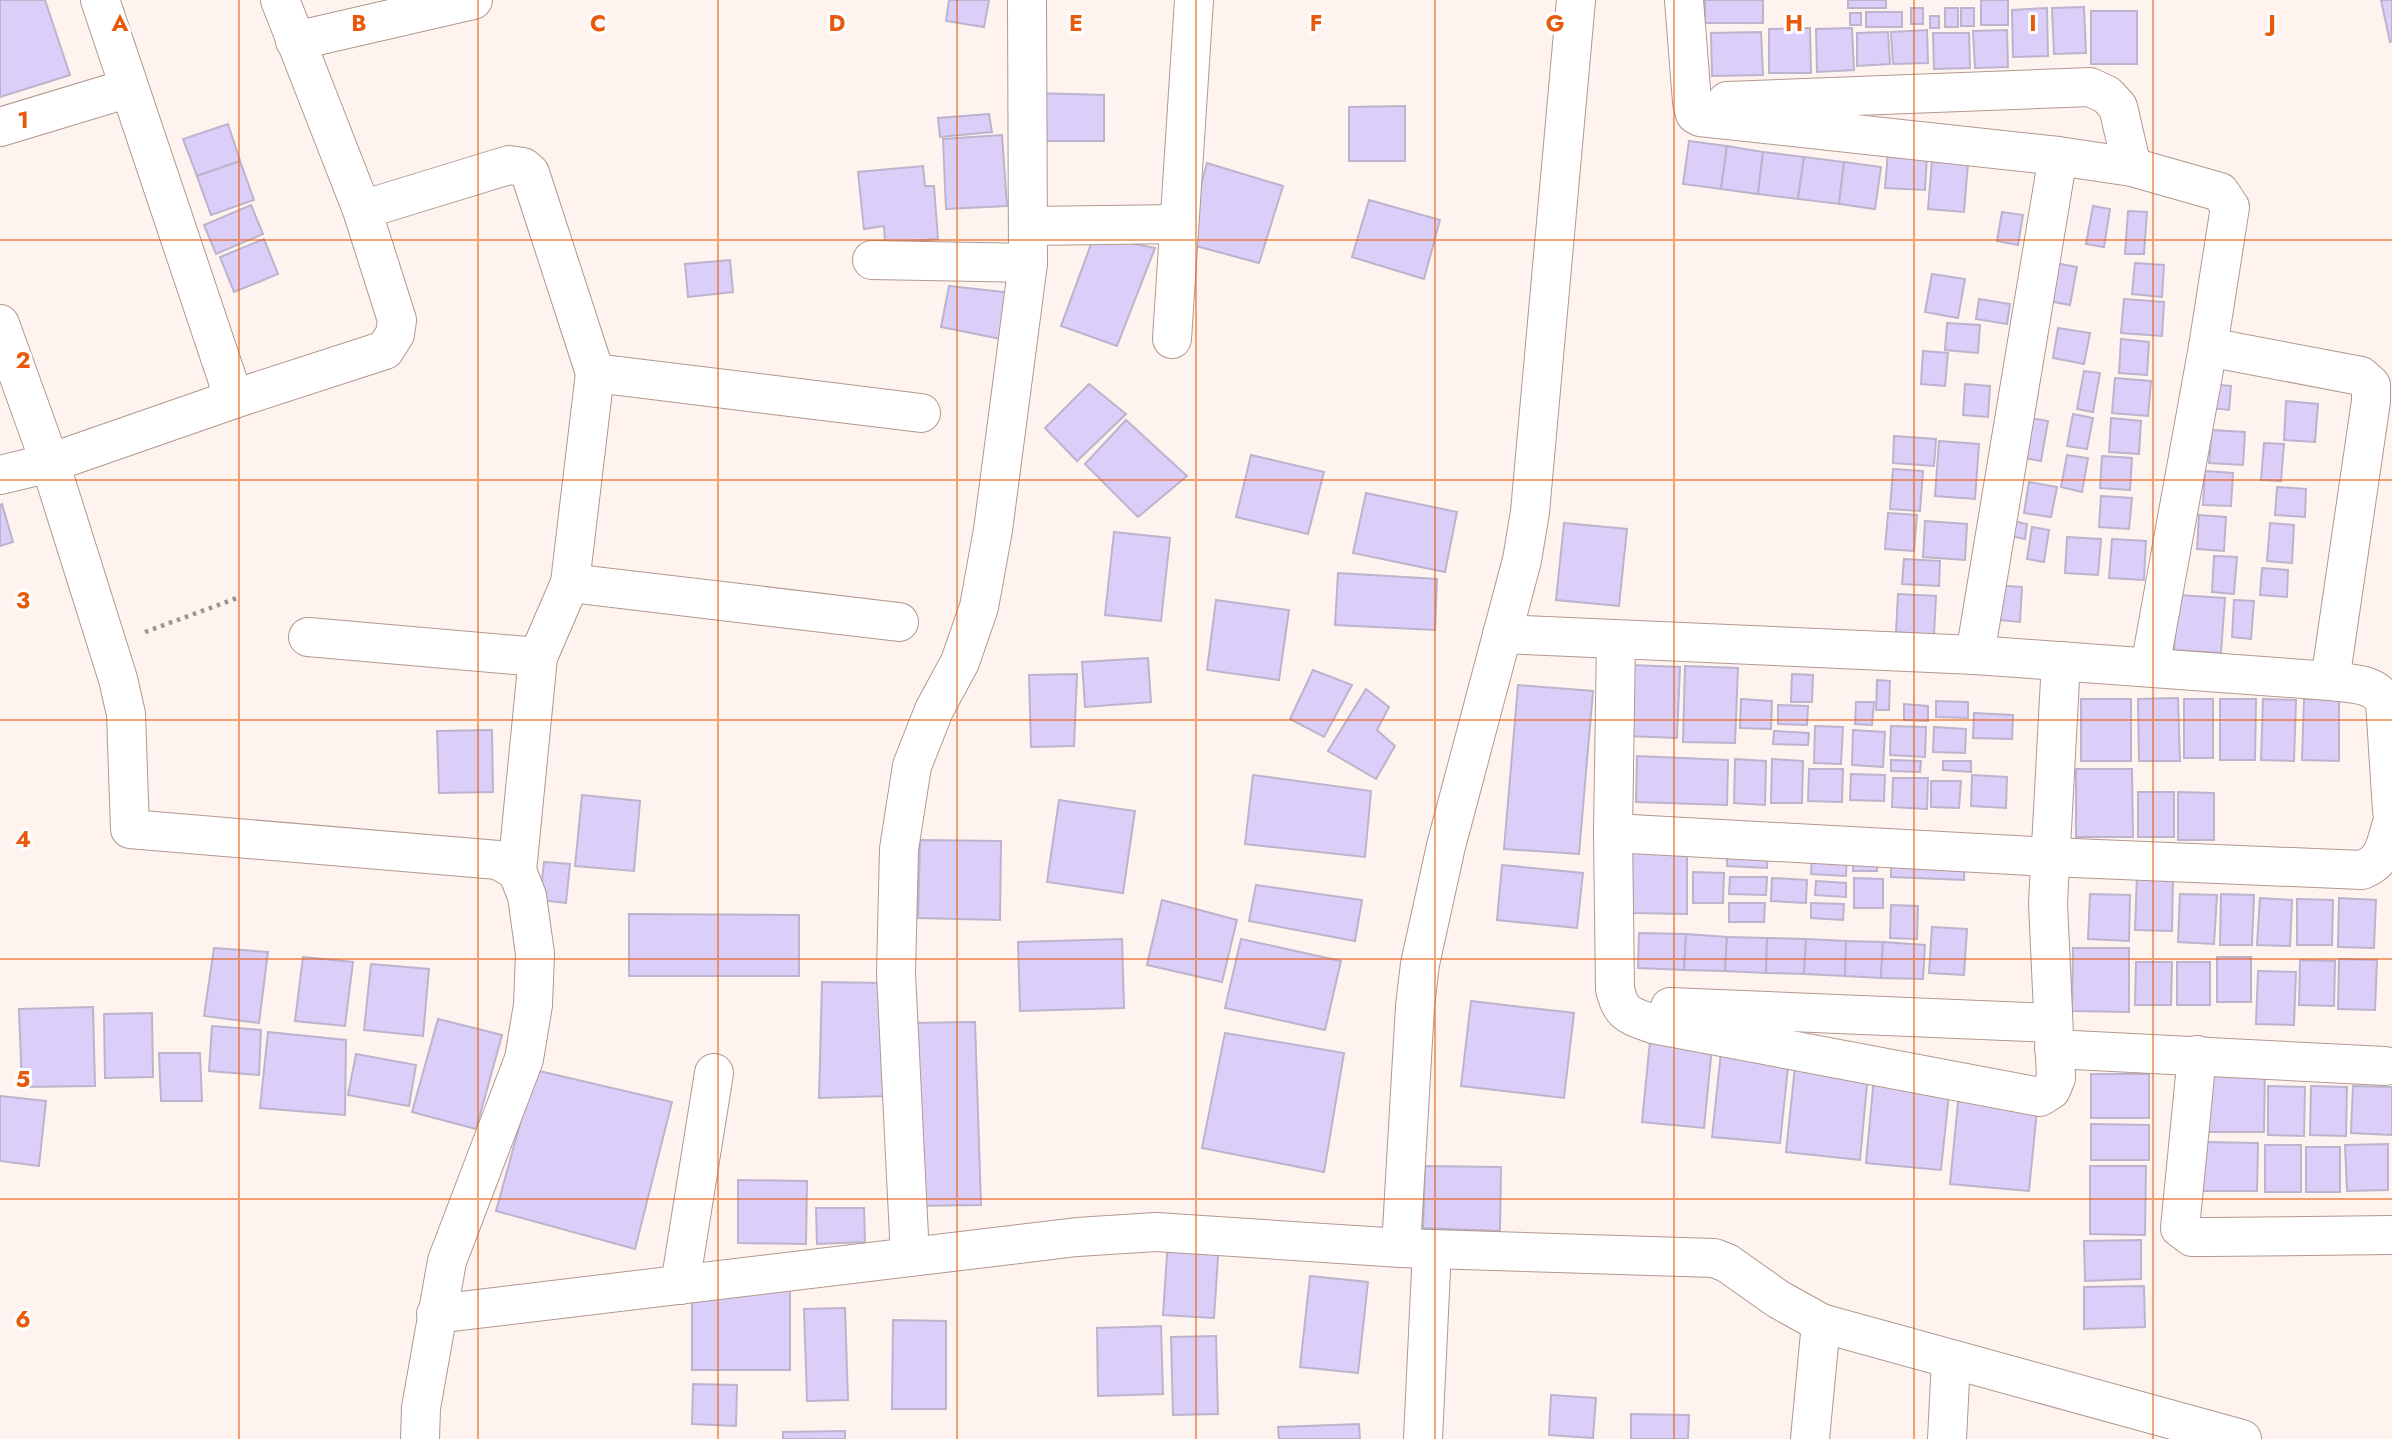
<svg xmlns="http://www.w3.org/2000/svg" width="2392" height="1439" font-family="Jost,sans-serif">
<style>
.building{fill:#dbcff9;stroke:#bbb4cc;stroke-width:2}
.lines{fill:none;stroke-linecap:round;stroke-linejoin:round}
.street-casing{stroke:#b2988e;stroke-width:40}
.path{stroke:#9d928e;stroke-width:4.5;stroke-dasharray:3.5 5;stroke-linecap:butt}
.street{stroke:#fff;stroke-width:38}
.grid{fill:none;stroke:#e8590c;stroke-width:2;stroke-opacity:0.55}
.grid-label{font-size:23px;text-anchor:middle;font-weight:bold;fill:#e8590c;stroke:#fff;stroke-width:6;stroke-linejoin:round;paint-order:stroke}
</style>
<rect width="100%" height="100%" fill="#fff3ef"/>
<g class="building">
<polygon points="0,0 45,0 70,75 0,97"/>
<polygon points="949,0 989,0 984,27 946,21"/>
<rect x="1705" y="0" width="58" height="23"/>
<rect x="1848" y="0" width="38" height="8"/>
<rect x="1981" y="0" width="27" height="25"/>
<polygon points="2381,0 2392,0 2392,41 2390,42"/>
<polygon points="2084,7 2086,53 2054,54 2052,8"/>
<rect x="1911" y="8" width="12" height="16"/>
<rect x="1945" y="8" width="13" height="19"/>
<rect x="1961" y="8" width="13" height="18"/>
<polygon points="2047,8 2048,56 2013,57 2012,10"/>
<rect x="2091" y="11" width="46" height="53"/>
<rect x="1866" y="12" width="36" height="15"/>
<rect x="1850" y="13" width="11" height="12"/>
<rect x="1930" y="16" width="9" height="12"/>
<polygon points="1810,28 1811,73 1769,73 1769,29"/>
<polygon points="1852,28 1854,70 1817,72 1816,29"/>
<polygon points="1927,30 1928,63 1893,64 1891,32"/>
<polygon points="2007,30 2008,67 1975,68 1973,31"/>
<polygon points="1761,32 1763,75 1712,76 1711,33"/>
<polygon points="1888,32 1890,64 1857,66 1857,33"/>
<polygon points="1933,33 1969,33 1970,68 1934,69"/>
<polygon points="1034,93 1104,95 1104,141 1034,141"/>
<polygon points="1405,106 1405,161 1349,161 1349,107"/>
<polygon points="989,114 992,132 940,137 938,118"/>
<polygon points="228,124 240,161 197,176 183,139"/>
<polygon points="1002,135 1007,206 946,209 943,139"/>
<polygon points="1689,141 1727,146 1721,189 1683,184"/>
<polygon points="1727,146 1763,152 1758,194 1721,189"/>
<polygon points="1763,152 1804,157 1798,199 1758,194"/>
<polygon points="1888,152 1927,155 1925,190 1885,188"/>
<polygon points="1804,157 1844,162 1839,204 1798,199"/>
<polygon points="1932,160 1968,163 1964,212 1928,209"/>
<polygon points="240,161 254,200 211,215 197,176"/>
<polygon points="1844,162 1881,167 1875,209 1839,204"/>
<polygon points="1207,163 1283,186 1259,263 1185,243"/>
<polygon points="923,166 925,186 934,186 938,239 885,243 884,226 864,229 858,172"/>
<polygon points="1369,200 1440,220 1424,279 1352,257"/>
<polygon points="251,205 263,234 216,254 204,225"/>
<polygon points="2093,206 2110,209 2104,247 2086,244"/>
<polygon points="2128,211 2147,212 2144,254 2125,254"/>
<polygon points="2002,212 2023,215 2018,245 1997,241"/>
<polygon points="1094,236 1155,248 1117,346 1061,326"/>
<polygon points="264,239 278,274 234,292 220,257"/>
<polygon points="730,260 733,292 688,297 685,264"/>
<polygon points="2050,262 2077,267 2070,305 2043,300"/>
<polygon points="2135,263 2164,265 2162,297 2132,294"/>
<polygon points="1932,274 1965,279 1958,318 1925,312"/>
<polygon points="949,286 1014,293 1001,339 941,327"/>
<polygon points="1979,299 2010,304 2007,324 1976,319"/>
<polygon points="2124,299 2164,302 2162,336 2121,333"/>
<polygon points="1947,323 1980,325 1978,353 1945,350"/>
<polygon points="2058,328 2090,333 2084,364 2053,358"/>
<polygon points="2121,339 2149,342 2147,375 2119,373"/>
<polygon points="1923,351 1948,353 1945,386 1921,384"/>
<polygon points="2084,371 2100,373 2093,412 2077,409"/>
<polygon points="2115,378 2151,381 2148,416 2112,413"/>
<polygon points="1089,384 1126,414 1077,461 1045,428"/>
<polygon points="1965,384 1990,386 1988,417 1963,415"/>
<polygon points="2206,384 2231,386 2229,410 2204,407"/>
<polygon points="2286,401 2318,404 2315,442 2284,440"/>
<polygon points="2073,414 2093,418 2087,449 2067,446"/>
<polygon points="2020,416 2048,421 2041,461 2013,456"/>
<polygon points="2111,418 2141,421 2139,454 2109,452"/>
<polygon points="1126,420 1187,476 1138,517 1085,464"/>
<polygon points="2212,430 2245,432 2243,465 2209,463"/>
<polygon points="1894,436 1936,439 1934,466 1893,463"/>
<polygon points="1939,441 1979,444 1975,499 1935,496"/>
<polygon points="2264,443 2284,444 2281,481 2261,480"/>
<polygon points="1251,455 1324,472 1308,534 1236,517"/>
<polygon points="2067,455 2088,458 2082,492 2061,487"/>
<polygon points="2102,456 2132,458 2130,490 2100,488"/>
<polygon points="1893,469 1923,471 1920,511 1890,509"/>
<polygon points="2205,471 2233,473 2231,506 2203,505"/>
<polygon points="2029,482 2057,487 2051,517 2024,513"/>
<polygon points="2277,487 2306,489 2305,517 2275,515"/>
<polygon points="1366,493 1457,512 1445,572 1353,553"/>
<polygon points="2101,496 2132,498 2129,529 2099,527"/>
<polygon points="2,504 13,542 0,546 0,505"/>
<polygon points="1888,513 1917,515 1914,551 1885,549"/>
<polygon points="2199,515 2226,517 2224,551 2197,549"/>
<polygon points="2009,520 2027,524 2025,539 2006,535"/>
<polygon points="1925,521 1967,524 1965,560 1923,557"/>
<polygon points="1564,523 1627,529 1619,606 1556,600"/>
<polygon points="2270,523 2294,525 2292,563 2267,561"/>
<polygon points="2032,527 2049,530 2044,562 2027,559"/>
<polygon points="1114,532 1170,538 1161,621 1105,615"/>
<polygon points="2067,537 2101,539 2098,575 2065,573"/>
<polygon points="2112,539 2146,541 2144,580 2109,578"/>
<polygon points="2214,556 2237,557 2234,594 2212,592"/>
<polygon points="1904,559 1940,561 1939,586 1902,584"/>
<polygon points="2262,568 2288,570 2287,597 2260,595"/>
<polygon points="1338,573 1437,579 1435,630 1335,625"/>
<polygon points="1991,585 2022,587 2020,622 1989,619"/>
<polygon points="1898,594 1936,596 1934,635 1896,632"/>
<polygon points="2178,595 2225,598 2221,653 2174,650"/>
<polygon points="1216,600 1289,610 1279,680 1207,670"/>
<polygon points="2234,600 2254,601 2251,639 2232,637"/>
<polygon points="1148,658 1151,702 1085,707 1082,662"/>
<polygon points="1630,665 1680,667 1677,738 1627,736"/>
<polygon points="1685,666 1738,668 1735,743 1683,742"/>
<polygon points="1313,670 1352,685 1324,737 1290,719"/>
<polygon points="1077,674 1074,746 1031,747 1029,675"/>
<polygon points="1792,674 1813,675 1812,702 1791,702"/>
<polygon points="1877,680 1890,681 1889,710 1876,710"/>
<polygon points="1518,685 1593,691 1579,854 1504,849"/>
<polygon points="1366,689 1389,707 1377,730 1395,746 1376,779 1328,751"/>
<polygon points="2178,698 2180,761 2139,761 2138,699"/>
<polygon points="1741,699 1772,701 1771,729 1740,728"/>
<rect x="2081" y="699" width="50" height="62"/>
<rect x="2184" y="699" width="29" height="59"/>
<polygon points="2220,699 2256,699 2255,760 2220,760"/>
<polygon points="2263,699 2296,700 2294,761 2261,760"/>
<polygon points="2304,699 2339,699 2339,761 2302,760"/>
<polygon points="1936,701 1968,702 1968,718 1936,717"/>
<polygon points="1856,702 1874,702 1872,725 1855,724"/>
<polygon points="1904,704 1928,706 1928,721 1904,720"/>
<polygon points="1778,705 1808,706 1807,725 1778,724"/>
<polygon points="1974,713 2013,715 2012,739 1973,738"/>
<polygon points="1815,726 1843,727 1841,764 1814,763"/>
<polygon points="1891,726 1926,727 1925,757 1890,755"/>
<polygon points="1934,727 1966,729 1965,753 1933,752"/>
<polygon points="492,730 493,792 439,793 437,731"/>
<polygon points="1853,730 1885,732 1883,767 1852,765"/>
<polygon points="1774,731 1809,733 1808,745 1773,744"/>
<polygon points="1637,756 1728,760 1727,805 1636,802"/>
<polygon points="1735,759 1766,761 1765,805 1734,803"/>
<polygon points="1772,759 1803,761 1802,803 1771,803"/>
<polygon points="1891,760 1921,761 1920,772 1891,771"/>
<polygon points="1943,761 1971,761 1971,772 1943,770"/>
<polygon points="1809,769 1843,769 1842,802 1808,801"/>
<polygon points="2076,769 2132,769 2133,837 2076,837"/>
<polygon points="1851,774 1885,775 1884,801 1850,800"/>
<polygon points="1253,775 1371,791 1365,857 1245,844"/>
<polygon points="1972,775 2007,777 2006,808 1971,806"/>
<polygon points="1893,778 1928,778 1927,809 1892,807"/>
<polygon points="1931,781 1961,781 1959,808 1931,807"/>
<rect x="2138" y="792" width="36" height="45"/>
<polygon points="2178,792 2214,793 2214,840 2178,840"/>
<polygon points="582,795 640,801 634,871 575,866"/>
<polygon points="1059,800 1135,811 1123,893 1047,882"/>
<polygon points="920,840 1001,841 1000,920 918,918"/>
<polygon points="1632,840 1687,840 1687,914 1631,913"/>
<polygon points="1727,844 1768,846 1767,868 1727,866"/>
<polygon points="1891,851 1965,854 1964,880 1891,877"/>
<polygon points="1812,852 1847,854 1846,876 1811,874"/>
<polygon points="1853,852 1877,853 1877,871 1853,871"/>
<polygon points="544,862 570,864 566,903 540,900"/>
<polygon points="1502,865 1583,873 1577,928 1497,920"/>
<polygon points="1693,872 1724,873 1723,903 1693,903"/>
<polygon points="2137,874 2173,874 2172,931 2135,930"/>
<polygon points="1730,877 1767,877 1766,895 1729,894"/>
<polygon points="1772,878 1807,880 1806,903 1771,901"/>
<polygon points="1854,878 1883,879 1883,908 1854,908"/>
<polygon points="1816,881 1846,883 1846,897 1815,895"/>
<polygon points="1256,885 1362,900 1355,941 1249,921"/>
<polygon points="2090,894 2130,895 2129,941 2088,939"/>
<polygon points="2180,894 2217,895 2214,944 2178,942"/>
<polygon points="2221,894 2254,895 2252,945 2220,945"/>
<polygon points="2260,898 2292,900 2290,946 2257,945"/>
<polygon points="2339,898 2376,900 2374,948 2338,947"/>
<polygon points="2297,899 2333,900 2332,945 2297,945"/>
<polygon points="1162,900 1237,920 1222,982 1147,965"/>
<polygon points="1729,903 1765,903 1764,922 1729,922"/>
<polygon points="1811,903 1844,904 1843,920 1811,918"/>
<polygon points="1891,905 1918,906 1917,939 1890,938"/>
<polygon points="629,914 799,915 799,976 629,976"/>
<polygon points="1932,927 1967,929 1964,975 1929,973"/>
<polygon points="1639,933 1686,934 1684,970 1638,968"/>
<polygon points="1686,934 1727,937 1725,971 1684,970"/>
<polygon points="1727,937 1767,938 1766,973 1725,971"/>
<polygon points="1767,938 1806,939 1804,974 1766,973"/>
<polygon points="1122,939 1124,1008 1020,1011 1018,942"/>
<polygon points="1241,939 1341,961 1325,1030 1225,1008"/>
<polygon points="1806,939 1846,941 1845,976 1804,974"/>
<polygon points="1846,941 1883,942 1881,978 1845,976"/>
<polygon points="1883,942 1925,945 1923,979 1881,978"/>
<polygon points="214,948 268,952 259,1023 204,1016"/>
<polygon points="2073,948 2129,948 2129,1012 2072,1011"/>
<polygon points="303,957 353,962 345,1026 295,1021"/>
<rect x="2217" y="957" width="34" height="45"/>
<polygon points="2339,959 2377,960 2375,1010 2338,1009"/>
<polygon points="2300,960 2335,961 2334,1006 2299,1005"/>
<polygon points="2136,962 2172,962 2171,1005 2135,1005"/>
<rect x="2177" y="962" width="33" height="43"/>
<polygon points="371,964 429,969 423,1036 364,1030"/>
<polygon points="2258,971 2296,972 2294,1025 2256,1024"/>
<polygon points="822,982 884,983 888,1096 819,1098"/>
<polygon points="1471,1001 1574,1013 1564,1098 1461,1086"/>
<polygon points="93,1007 95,1086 22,1087 19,1009"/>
<polygon points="152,1013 153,1077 105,1078 104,1014"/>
<polygon points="438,1019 502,1035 476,1129 412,1112"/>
<polygon points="975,1022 981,1205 911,1206 909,1023"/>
<polygon points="212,1026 261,1030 259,1075 209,1071"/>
<polygon points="268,1032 346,1040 345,1115 260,1108"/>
<polygon points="1225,1033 1344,1053 1324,1172 1202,1148"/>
<polygon points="1650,1041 1712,1047 1704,1128 1642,1122"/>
<polygon points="1721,1052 1789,1058 1780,1143 1712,1137"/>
<polygon points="159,1053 200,1053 202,1101 161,1101"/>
<polygon points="356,1054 416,1065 409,1106 348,1095"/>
<polygon points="2206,1063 2265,1063 2264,1132 2206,1132"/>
<polygon points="1795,1067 1868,1074 1860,1160 1786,1152"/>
<polygon points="535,1070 672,1102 635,1249 496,1211"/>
<rect x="2091" y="1074" width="58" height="44"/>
<polygon points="1874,1077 1950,1084 1941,1170 1866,1163"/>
<polygon points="2268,1086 2305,1087 2304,1136 2268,1135"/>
<polygon points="2311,1086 2347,1087 2346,1136 2310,1135"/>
<polygon points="2353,1086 2392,1087 2392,1135 2351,1133"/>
<polygon points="1959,1092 2038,1100 2029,1191 1950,1184"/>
<polygon points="0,1096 46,1101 39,1166 0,1161"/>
<polygon points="2091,1124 2149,1125 2149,1160 2091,1160"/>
<polygon points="2203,1142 2258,1143 2257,1191 2203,1191"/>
<polygon points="2388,1144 2388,1190 2347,1191 2345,1145"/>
<rect x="2265" y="1145" width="36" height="47"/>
<rect x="2306" y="1147" width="34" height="45"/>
<polygon points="1425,1166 1501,1167 1500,1231 1423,1228"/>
<polygon points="2090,1166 2146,1166 2145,1235 2090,1234"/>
<polygon points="738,1180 807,1181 806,1244 738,1243"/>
<polygon points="816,1208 864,1208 865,1242 817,1244"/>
<polygon points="1168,1240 1219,1242 1214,1318 1163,1315"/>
<polygon points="2141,1240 2141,1279 2085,1281 2084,1241"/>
<polygon points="1310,1276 1368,1282 1358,1373 1300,1367"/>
<polygon points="2144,1286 2145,1327 2084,1329 2084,1287"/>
<rect x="692" y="1288" width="98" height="82"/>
<polygon points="845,1308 848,1400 807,1401 804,1309"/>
<polygon points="893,1320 946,1321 946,1409 892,1409"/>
<polygon points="1161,1326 1163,1394 1098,1396 1097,1328"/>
<polygon points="1216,1336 1218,1414 1173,1415 1171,1337"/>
<polygon points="693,1384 737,1385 736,1426 692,1424"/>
<polygon points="1551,1395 1596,1398 1593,1438 1549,1435"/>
<polygon points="1631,1414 1689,1415 1688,1439 1631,1439"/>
<polygon points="1359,1424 1360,1439 1279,1439 1278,1427"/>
<polygon points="845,1431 845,1439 783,1439 783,1432"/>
</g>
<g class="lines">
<defs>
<g id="street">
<polyline points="1684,0 1692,102 1695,114 1700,117 2058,156 2132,167 2220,192 2230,207 2208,347 2361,376 2371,385 2371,401 2330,681"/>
<polyline points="295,41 473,0"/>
<polyline points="1727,101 2090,87 2107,95 2118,107 2132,167"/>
<polyline points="0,127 129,88"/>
<polyline points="362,210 509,165 523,167 530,173 595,373 570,583 538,657 517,871"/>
<polyline points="1028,226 1179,224"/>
<polyline points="872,260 1028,263"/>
<polyline points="0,324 50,463 118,679 126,714 130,829 498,860 517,871 527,896 535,954 533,1005 524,1059 447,1261 421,1408 420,1439"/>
<polyline points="1172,339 1194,0"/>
<polyline points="595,373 921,413"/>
<polyline points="234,399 385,350 395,334 397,320 362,210 280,0"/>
<polyline points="0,475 50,463 234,399 100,0"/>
<polyline points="570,583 899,622"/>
<path d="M 1502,634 L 1975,655 L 2330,681 C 2350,684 2373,682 2385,701 L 2392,811"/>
<polyline points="308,637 538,657"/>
<path d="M 1616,640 L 1613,833 L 1615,989 C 1621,1015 1629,1015 1653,1024 L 2040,1097 L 2051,1090 L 2056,1078 L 2048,903 L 2061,661"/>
<polyline points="1975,655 2058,156"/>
<polyline points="2150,667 2208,347"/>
<path d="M 1613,833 L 2050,857 L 2362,870 C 2385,861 2385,845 2392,823"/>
<polyline points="1670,1007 2053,1023"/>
<polyline points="2054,1049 2385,1066"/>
<polyline points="2197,1055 2180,1228 2192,1237 2208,1237 2391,1235"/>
<polyline points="1401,1248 1714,1258 1727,1263 1778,1299 1821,1323 2242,1439"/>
<polyline points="910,1257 896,973 899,849 912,766 934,710 960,662 979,607 993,530 1028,263 1027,0"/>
<polyline points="680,1285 714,1073"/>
<polyline points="436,1314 1077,1237 1156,1232 1401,1248 1415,1006 1420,964 1446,846 1522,560 1530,512 1576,0"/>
<polyline points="1423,1439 1432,1249"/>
<polyline points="1810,1439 1821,1323"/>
<polyline points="1947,1439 1951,1360"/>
</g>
</defs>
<use href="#street" class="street-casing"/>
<polyline class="path" points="145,632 240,597"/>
<use href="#street" class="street"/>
</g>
<path class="grid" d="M 239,0 L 239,1439M 478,0 L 478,1439M 718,0 L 718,1439M 957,0 L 957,1439M 1196,0 L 1196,1439M 1435,0 L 1435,1439M 1674,0 L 1674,1439M 1914,0 L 1914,1439M 2153,0 L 2153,1439M 0,240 L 2392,240M 0,480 L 2392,480M 0,720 L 2392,720M 0,959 L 2392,959M 0,1199 L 2392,1199"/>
<g class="grid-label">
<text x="120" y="31">A</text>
<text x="359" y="31">B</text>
<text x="598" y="31">C</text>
<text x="837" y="31">D</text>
<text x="1076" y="31">E</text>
<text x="1316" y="31">F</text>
<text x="1555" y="31">G</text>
<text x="1794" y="31">H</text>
<text x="2033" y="31">I</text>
<text x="2272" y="31">J</text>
<text x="23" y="128">1</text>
<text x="23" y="368">2</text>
<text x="23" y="608">3</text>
<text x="23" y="847">4</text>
<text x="23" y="1087">5</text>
<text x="23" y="1327">6</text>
</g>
</svg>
